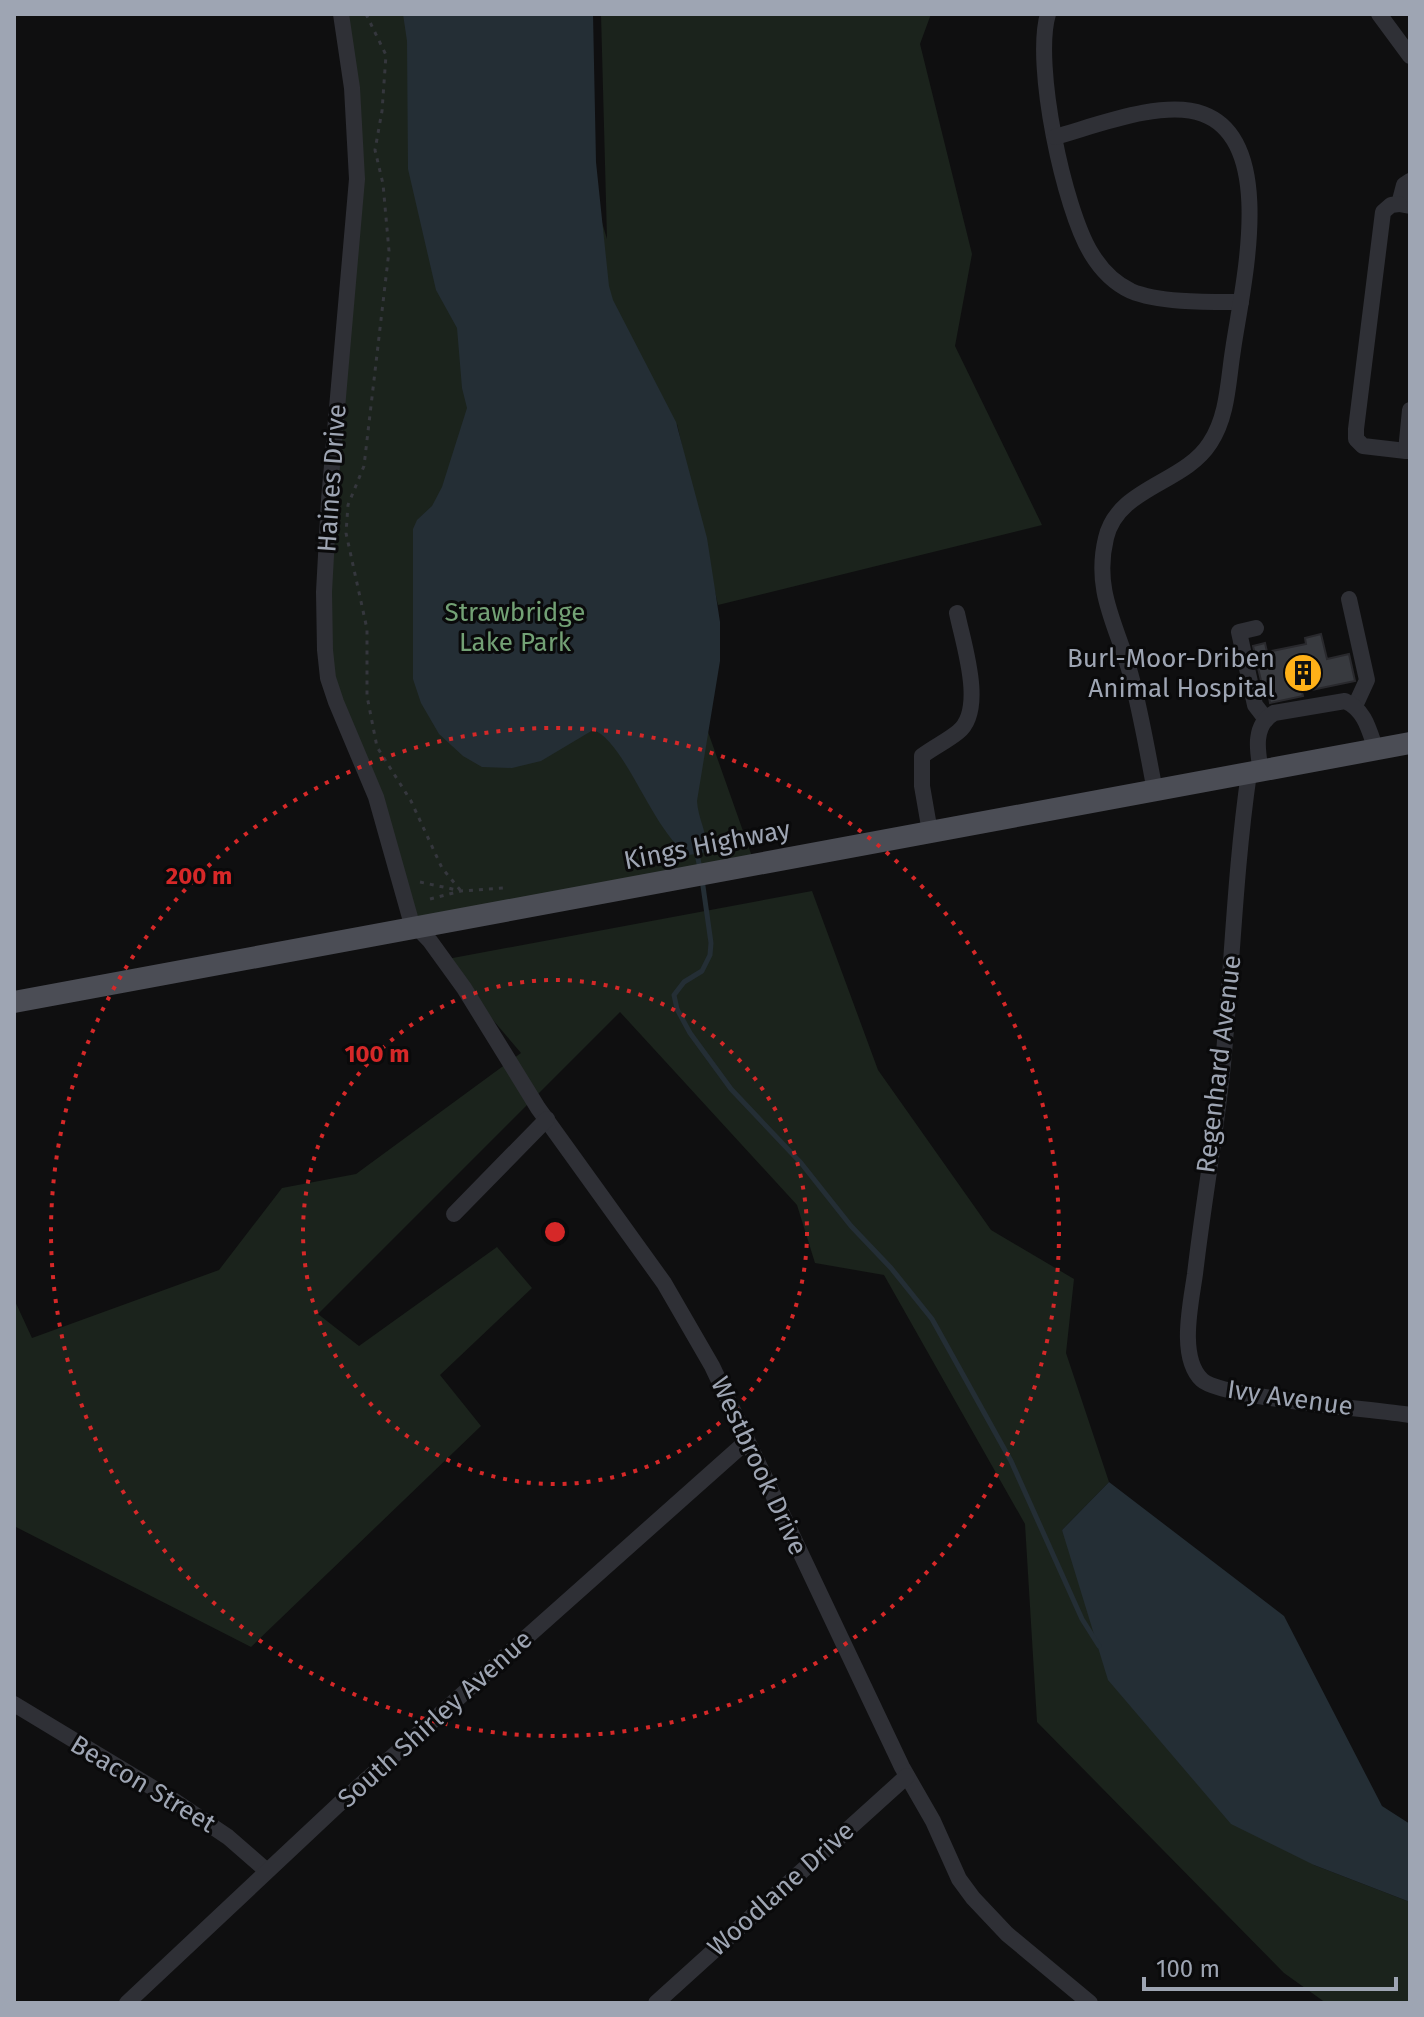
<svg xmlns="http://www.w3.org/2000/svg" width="1424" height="2017" font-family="'Fira Sans',sans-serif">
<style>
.green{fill:#1b231c}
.water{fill:#242e35}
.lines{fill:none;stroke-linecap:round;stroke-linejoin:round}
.stream{stroke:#242e35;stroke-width:5}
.building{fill:#383a3f;stroke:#29292d;stroke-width:2}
.path{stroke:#35373d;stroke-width:3;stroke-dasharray:4 6;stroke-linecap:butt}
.minor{stroke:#2f3036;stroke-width:16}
.major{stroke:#4b4d55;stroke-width:22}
.ring{fill:none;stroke:#d62828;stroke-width:4;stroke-dasharray:4 8}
.labels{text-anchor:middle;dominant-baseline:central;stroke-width:6;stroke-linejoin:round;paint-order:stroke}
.street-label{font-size:26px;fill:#9ea5b3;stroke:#0a0a0b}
.park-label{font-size:26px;fill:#73a175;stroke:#0a0a0b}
.poi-label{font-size:26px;fill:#9ea5b3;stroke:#0a0a0b;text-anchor:end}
.centre{fill:#d62828;stroke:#0a0a0b;stroke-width:4}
.ring-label{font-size:24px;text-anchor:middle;font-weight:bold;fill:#d62828;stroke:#0a0a0b;stroke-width:6;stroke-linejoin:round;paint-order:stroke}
</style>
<rect width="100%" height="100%" fill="#0f0f10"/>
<g class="green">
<polygon points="338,14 577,14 591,186 607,239 601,14 931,14 920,44 972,254 955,346 1042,525 718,605 677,424 695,695 755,865 411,921 325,650 357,179"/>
<polygon points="812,891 878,1070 991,1230 1074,1279 1066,1353 1109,1482 1062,1530 1314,1865 1410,1902 1410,2003 1326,2003 1284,1973 1037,1722 1025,1524 884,1275 815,1263 797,1205 620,1012 318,1314 359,1346 497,1247 532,1288 440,1375 481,1426 251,1647 14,1526 14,1299 32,1338 219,1270 282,1188 356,1174 521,1053 442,960"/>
</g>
<g class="water">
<path d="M 403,14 L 593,14 L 596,162 L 609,286 L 613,300 L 676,422 L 707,538 L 720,622 L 720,661 L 697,801 C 698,819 708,834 707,852 L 689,855 C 654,835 625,740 593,730 L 541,761 L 512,768 L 482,767 L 463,756 L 439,734 L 421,703 L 413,679 L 413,529 L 417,520 L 432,506 L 442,487 L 467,408 L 462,388 L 457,328 L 436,290 L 408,169 L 407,41 Z"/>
<polygon points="1109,1482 1284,1616 1382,1806 1410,1824 1410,1902 1314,1865 1231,1824 1108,1680 1062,1530"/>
</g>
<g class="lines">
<g class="stream">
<polyline points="696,848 700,869"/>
<polyline points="702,879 711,943 710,955 702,971 684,982 674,995 677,1009 690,1033 731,1089 801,1163 851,1226 891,1268 932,1319 1011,1461 1082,1619 1099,1646"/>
</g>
</g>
<polygon class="building" points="1321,634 1327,659 1349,654 1355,681 1302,692 1303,696 1270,703 1269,697 1265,698 1253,646 1265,643 1267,652 1306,644 1305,638"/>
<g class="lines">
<g class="path">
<polyline points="366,14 386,55 382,111 375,150 383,184 389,251 364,466 348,505 346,533 367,629 367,696 377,747 411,801 442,868 461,891"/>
<polyline points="420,882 457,890"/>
<polyline points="430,899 461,891 503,888 508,891"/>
</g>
<g class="minor">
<polyline points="341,14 352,88 357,179 329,500 324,592 325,650 328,678 336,702 376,797 411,921 430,941 464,988 538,1108 664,1283 712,1366 902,1767 933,1821 959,1879 973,1898 1007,1934 1090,2003"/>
<path d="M 1048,14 C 1033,64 1064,209 1091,253 C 1100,268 1114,283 1131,291 C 1159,303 1210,302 1241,302"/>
<polyline points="1379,14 1410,56"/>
<path d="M 1055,137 C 1095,126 1163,99 1203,114 C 1279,142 1241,292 1233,350 C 1228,381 1228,416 1210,443 C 1184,484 1118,487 1106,538 C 1092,595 1121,631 1133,684 C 1142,719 1148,755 1155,791"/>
<polyline points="1410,181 1404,185 1399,204 1410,206"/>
<polyline points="1399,204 1391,205 1383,212 1356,429 1356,439 1363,446 1406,451"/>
<polyline points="1410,410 1406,451 1410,451"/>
<polyline points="1349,599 1367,680 1355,706"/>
<polyline points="1256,628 1239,632 1255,705 1265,718"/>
<path d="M 1261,771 C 1257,750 1253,725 1274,713 L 1345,701 C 1365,710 1369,730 1376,750"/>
<path d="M 1249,773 C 1235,869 1232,968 1223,1064 C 1216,1134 1203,1204 1195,1274 C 1191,1303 1178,1357 1202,1380 C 1221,1398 1375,1409 1410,1415"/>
<path d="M 930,832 L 922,786 L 922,756 C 934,747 947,741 958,732 C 986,710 963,643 957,613"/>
<polyline points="454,1214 547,1119"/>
<polyline points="14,1704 173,1800 228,1837 267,1871"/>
<polyline points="127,2003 338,1805 747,1441"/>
<polyline points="656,2003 907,1776"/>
</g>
<polyline class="major" points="14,1002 1410,743"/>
</g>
<g class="ring">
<circle cx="555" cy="1232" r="252"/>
<circle cx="555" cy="1232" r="504"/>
</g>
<defs>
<symbol id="building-disc" viewBox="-11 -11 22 22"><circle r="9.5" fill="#ffb118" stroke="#0a0a0b"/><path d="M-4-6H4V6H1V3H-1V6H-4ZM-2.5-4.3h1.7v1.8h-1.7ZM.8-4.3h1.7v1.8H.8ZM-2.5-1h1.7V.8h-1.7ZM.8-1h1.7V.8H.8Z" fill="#111"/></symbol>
</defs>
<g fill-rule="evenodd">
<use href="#building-disc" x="1281" y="651" width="44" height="44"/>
</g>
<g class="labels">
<g class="street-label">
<text transform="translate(332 478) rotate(-86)">Haines Drive</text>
<text transform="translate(707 845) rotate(-11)">Kings Highway</text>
<text transform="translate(1219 1064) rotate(-83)">Regenhard Avenue</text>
<text transform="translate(1290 1398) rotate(8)">Ivy Avenue</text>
<text transform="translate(759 1466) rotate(65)">Westbrook Drive</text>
<text transform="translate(435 1719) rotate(-42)">South Shirley Avenue</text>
<text transform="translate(143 1784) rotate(31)">Beacon Street</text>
<text transform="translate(781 1889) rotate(-42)">Woodlane Drive</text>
</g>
<g class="park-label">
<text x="515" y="612">Strawbridge<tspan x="515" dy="30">Lake Park</tspan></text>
</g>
<g class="poi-label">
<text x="1275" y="658">Burl-Moor-Driben<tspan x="1275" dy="30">Animal Hospital</tspan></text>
</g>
</g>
<circle cx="555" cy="1232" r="12" class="centre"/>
<g class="ring-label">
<text x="199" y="884">200 m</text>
<text x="377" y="1062">100 m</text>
</g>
<rect width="1424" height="2017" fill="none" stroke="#9ea5b3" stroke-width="32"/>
<path d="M1144 1977v12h252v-12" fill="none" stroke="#9ea5b3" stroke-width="4"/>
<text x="1156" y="1977" font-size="24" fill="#9ea5b3" stroke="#0a0a0b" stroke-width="6" paint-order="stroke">100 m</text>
</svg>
